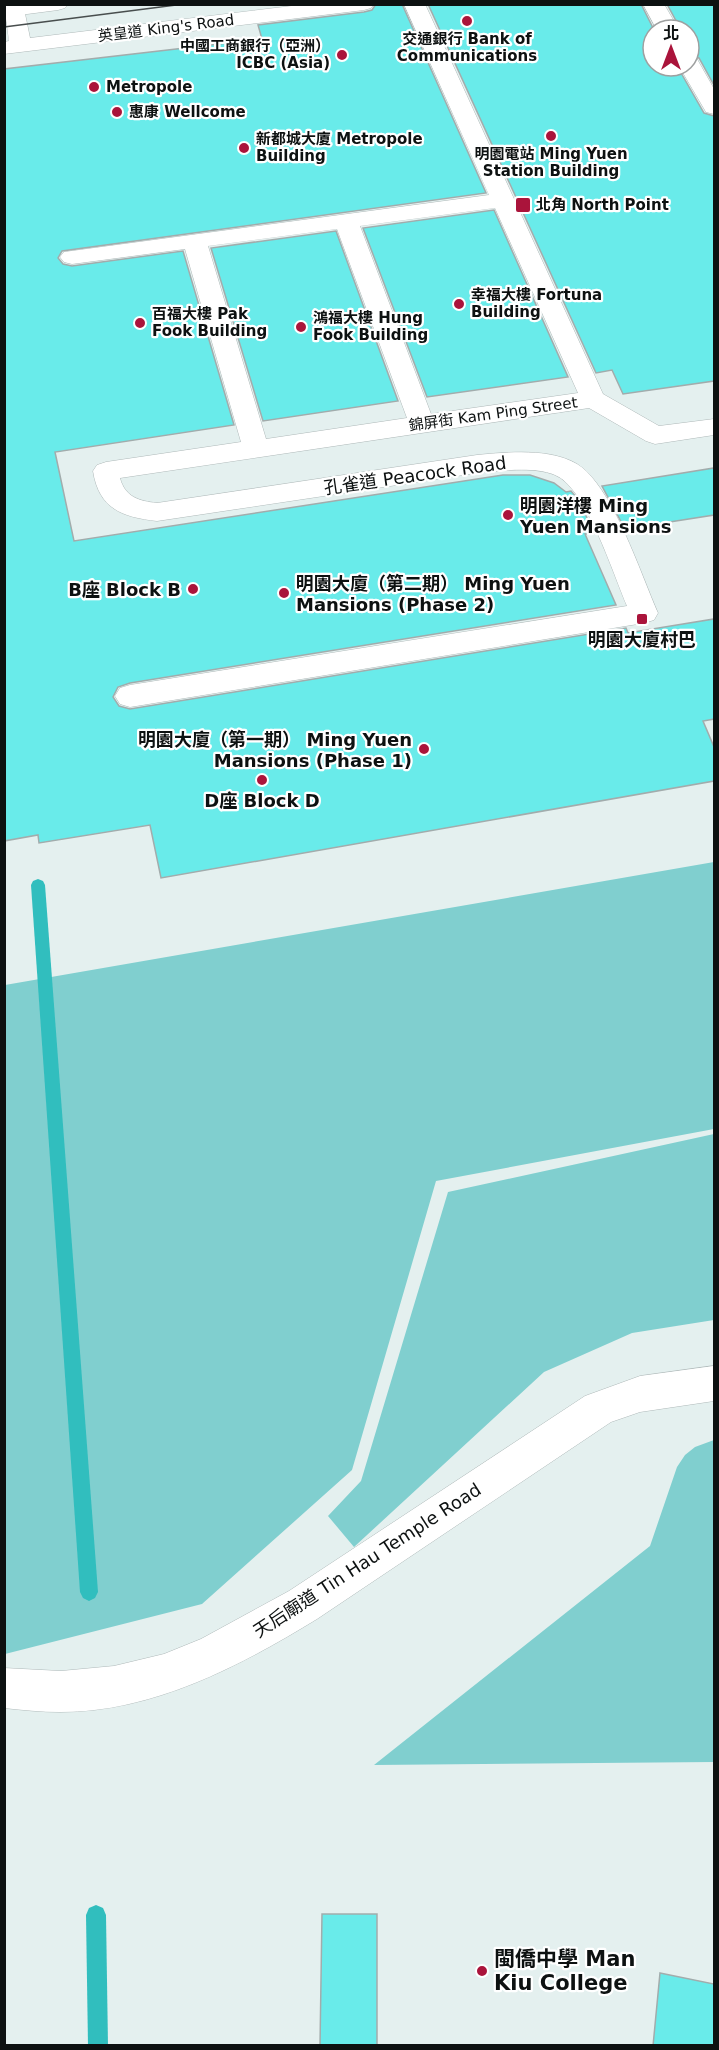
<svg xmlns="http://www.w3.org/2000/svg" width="719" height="2050" font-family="'DejaVu Sans','Noto Sans TC',sans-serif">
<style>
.green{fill:#80cfcf}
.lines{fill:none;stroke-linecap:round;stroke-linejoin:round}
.stream{fill:#31bebe;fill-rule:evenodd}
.building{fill:#69ebea;stroke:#a2acac;stroke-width:1.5}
.minor-casing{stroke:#afb9b9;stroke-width:1}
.major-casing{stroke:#afb9b9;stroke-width:1}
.minor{fill:#fff;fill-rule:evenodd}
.major{fill:#fff;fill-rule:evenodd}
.tram{stroke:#484e4e;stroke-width:1.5}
.poi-dot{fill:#aa143b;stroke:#fff;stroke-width:2}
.labels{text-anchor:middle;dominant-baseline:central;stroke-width:4.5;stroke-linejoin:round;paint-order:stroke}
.far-street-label{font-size:15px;fill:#0d1111;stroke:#fff}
.far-poi-label{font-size:15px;font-weight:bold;fill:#0d1111;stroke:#fff;text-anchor:start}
.street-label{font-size:18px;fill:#0d1111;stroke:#fff}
.poi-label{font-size:18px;font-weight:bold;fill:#0d1111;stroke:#fff;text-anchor:start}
.near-poi-label{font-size:21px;font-weight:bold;fill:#0d1111;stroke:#fff;text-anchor:start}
</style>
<rect width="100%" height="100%" fill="#e4f0ef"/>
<g class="green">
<polygon points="714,862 714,1129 436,1181 352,1470 202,1604 5,1654 5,985"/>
<polygon points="714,1134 714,1320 632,1333 544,1372 354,1547 328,1516 361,1481 448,1192"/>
<polygon points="714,1440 714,1762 374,1765 650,1546 677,1467 685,1455 695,1447"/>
</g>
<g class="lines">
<g class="stream">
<polygon points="38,879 43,881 45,885 98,1592 95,1598 89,1601 83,1598 80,1592 31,885 33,881"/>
<polygon points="96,1905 103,1908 106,1915 108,2046 88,2046 86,1915 89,1908"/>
</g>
</g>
<g class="building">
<polygon points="376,4 402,4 486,193 62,251 58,258 63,264 72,266 183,251 234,425 55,452 74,541 503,475 530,475 554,483 566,492 571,491 576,497 595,533 585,534 616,605 130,683 118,687 113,697 119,706 130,709 626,628 628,633 714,619 714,719 703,721 714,747 714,781 161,878 150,825 39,843 38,835 4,841 4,69 262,39 258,25 364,12 372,10"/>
<polygon points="428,4 641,4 654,30 653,66 677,66 704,113 714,116 714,381 623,394 612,370 596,373"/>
<polygon points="667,4 714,4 714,85 699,58 689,56 689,30 681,30"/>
<polygon points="494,210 568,377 427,397 363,228"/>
<polygon points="336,231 398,401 263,421 211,248"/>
<polygon points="714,468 714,515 625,529 602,486"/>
<polygon points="322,1914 377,1914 377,2046 320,2046"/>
<polygon points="660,1973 714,1984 714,2046 653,2046"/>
</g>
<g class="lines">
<defs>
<g id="minor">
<polygon points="68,4 65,8 58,10 4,17 4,5"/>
<path d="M 404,4 L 425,4 L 603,394 L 659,426 L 714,419 L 714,435 L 655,444 L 646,441 L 589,408 L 120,478 C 125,497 139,501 157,503 L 477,455 C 508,452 550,448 577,464 C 612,485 641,575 658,613 L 654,620 L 644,623 L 130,707 L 120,704 L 115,696 L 120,688 L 130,685 L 627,606 C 613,574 586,487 555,475 C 534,466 499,471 477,473 L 157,521 C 122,517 99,509 93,471 L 97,465 L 106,462 L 241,442 L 185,249 L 72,264 L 64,262 L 60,257 L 64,252 L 489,195 ZM 495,208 L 578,393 L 431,414 L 360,226 ZM 337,229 L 407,418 L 266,439 L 208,246 Z"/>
<polygon points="643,4 664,4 679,30 657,30"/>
<polygon points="689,58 697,59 714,89 714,114 706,112 679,66 689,66"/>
<path d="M 714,1366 L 714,1401 L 640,1412 L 611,1422 L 317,1619 C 240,1666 153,1712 60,1712 C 41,1712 23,1710 4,1708 L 4,1668 L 61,1671 L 114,1666 L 164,1654 L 201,1639 L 289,1591 L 585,1396 L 640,1376 Z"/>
</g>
<polygon id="major" points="4,4 23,4 30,38 308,4 374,4 371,8 364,10 4,54 4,42 9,41"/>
</defs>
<use href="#minor" class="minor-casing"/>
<use href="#major" class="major-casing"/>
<use href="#minor" class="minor"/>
<use href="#major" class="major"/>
<polyline class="tram" points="4,27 184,4"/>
</g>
<g class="poi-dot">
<circle cx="467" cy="21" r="6"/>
<circle cx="342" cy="55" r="6"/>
<circle cx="94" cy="87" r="6"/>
<circle cx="117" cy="112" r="6"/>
<circle cx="551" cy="136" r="6"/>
<circle cx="244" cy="148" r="6"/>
<rect x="515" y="197" width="16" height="16" rx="3"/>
<circle cx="459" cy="304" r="6"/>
<circle cx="140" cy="323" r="6"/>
<circle cx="301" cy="327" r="6"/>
<circle cx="508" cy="515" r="6"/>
<circle cx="193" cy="589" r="6"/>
<circle cx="284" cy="593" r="6"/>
<rect x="636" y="613" width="12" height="12" rx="3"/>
<circle cx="424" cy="749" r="6"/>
<circle cx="262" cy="780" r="6"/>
<circle cx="482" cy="1971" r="6"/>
</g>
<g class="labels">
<g class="far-street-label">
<text transform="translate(166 28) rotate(-7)">英皇道 King's Road</text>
<text transform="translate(493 414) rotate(-8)">錦屏街 Kam Ping Street</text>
</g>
<g class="far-poi-label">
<text x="467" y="39" text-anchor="middle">交通銀行 Bank of<tspan x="467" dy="17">Communications</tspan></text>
<text x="330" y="46" text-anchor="end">中國工商銀行（亞洲）<tspan x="330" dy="17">ICBC (Asia)</tspan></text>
<text x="106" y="87">Metropole</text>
<text x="129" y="112">惠康 Wellcome</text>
<text x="256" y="139">新都城大廈 Metropole<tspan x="256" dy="17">Building</tspan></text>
<text x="551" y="154" text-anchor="middle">明園電站 Ming Yuen<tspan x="551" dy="17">Station Building</tspan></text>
<text x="536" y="205">北角 North Point</text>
<text x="471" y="295">幸福大樓 Fortuna<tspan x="471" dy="17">Building</tspan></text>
<text x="152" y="314">百福大樓 Pak<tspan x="152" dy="17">Fook Building</tspan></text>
<text x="313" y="318">鴻福大樓 Hung<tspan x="313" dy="17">Fook Building</tspan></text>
</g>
<g class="street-label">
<text transform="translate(415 475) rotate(-8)">孔雀道 Peacock Road</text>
<text transform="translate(367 1560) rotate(-33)">天后廟道 Tin Hau Temple Road</text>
</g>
<g class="poi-label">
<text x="520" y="505">明園洋樓 Ming<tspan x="520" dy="21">Yuen Mansions</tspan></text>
<text x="296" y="583">明園大廈（第二期） Ming Yuen<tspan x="296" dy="21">Mansions (Phase 2)</tspan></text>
<text x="181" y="589" text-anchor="end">B座 Block B</text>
<text x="642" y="639" text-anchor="middle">明園大廈村巴</text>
<text x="412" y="739" text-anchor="end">明園大廈（第一期） Ming Yuen<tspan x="412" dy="21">Mansions (Phase 1)</tspan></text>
<text x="262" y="800" text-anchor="middle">D座 Block D</text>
</g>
<g class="near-poi-label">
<text x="494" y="1959">閩僑中學 Man<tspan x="494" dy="24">Kiu College</tspan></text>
</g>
</g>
<rect width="719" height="2050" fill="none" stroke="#0d1111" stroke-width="12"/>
<g transform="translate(671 48)"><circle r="28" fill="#ffffff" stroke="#9ea0a0" stroke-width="1.5"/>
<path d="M0-4.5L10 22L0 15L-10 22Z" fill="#aa143b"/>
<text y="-9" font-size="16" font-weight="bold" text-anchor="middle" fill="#0d1111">北</text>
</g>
</svg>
